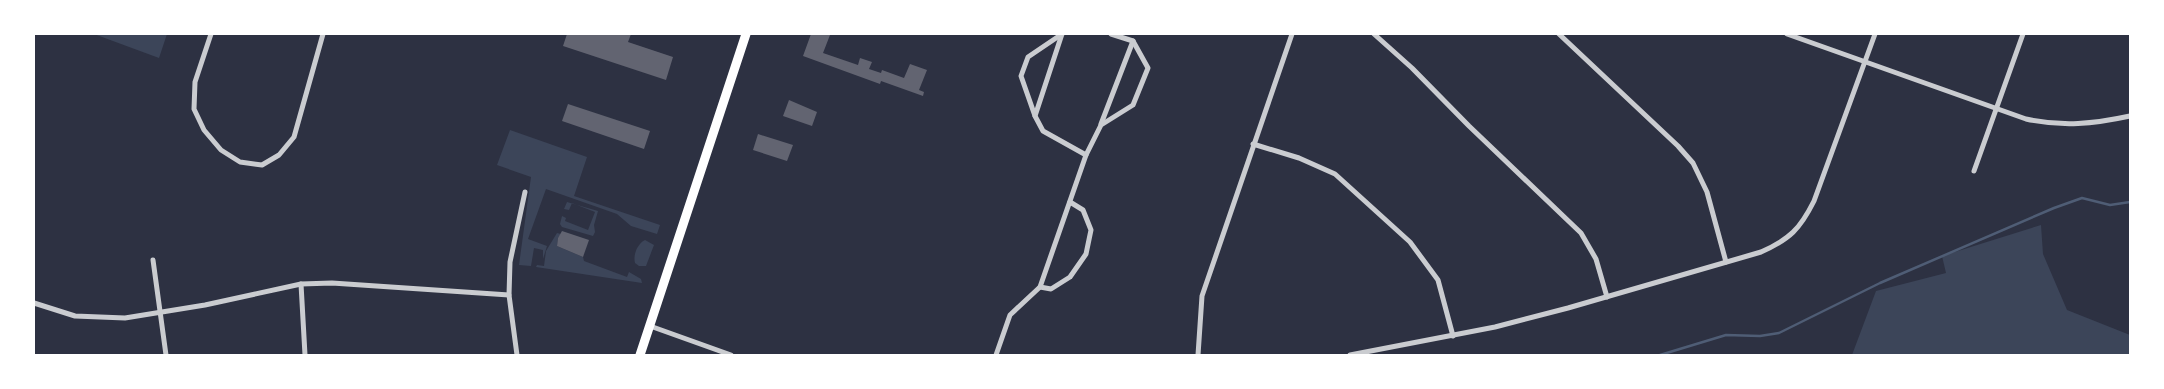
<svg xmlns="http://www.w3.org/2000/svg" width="2164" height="389" font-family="'Archivo Narrow',sans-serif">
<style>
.green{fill:#3c4559}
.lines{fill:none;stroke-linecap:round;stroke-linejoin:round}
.stream{stroke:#4f5d75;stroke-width:2.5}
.building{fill:#626471}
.minor{stroke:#caccd0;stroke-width:5}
.trunk{stroke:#fff;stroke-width:9}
</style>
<rect width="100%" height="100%" fill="#2d3142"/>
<g class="green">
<polygon points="94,34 167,34 159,58"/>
<polygon points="510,130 587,157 574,196 660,225 657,234 631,226 617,214 546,189 528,239 547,246 543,259 543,250 534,248 531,266 519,265 531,177 497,165"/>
<polygon points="567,202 598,211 594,225 595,232 593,236 562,227 560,224 562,216 566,218 565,221 588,230 595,212 572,203 569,210 564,209"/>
<polygon points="2041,225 2043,254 2067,310 2130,335 2130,355 1852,355 1876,291 1946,273 1942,256"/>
<polygon points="557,233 561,234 558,238 557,246 583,257 584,261 627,277 629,272 641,279 642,283 536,267 537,265 544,266 546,251"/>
<path d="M 645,240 L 654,245 L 646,266 L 639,266 L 635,263 C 633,255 637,244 645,240 Z"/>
</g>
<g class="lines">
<polyline class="stream" points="1660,355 1726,335 1760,336 1779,333 1880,283 2054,208 2082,198 2110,205 2130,202"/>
</g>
<g class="building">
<polygon points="567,34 631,34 628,42 673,57 666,80 563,46"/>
<polygon points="811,34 830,35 823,53 858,65 860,58 872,62 869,69 881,73 882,70 904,78 910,64 927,70 919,90 924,92 923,96 881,81 880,84 803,56"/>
<polygon points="789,100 817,112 812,126 783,116"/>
<polygon points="568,104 650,131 644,149 562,121"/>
<polygon points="758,134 793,145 787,161 753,150"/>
<polygon points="562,231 589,240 583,257 557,246 558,238"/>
</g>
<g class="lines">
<g class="minor">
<polyline points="211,34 195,82 194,109 204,130 221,150 240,162 262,165 279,155 294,137 323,34"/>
<polyline points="1062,34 1035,116 1043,131 1086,155"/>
<polyline points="1374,34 1412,68 1469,126 1581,233 1596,259 1607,297"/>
<polyline points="1559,34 1678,146 1693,163 1707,192 1726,262"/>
<path d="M 1787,34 L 2026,119 C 2063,127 2093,124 2130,116"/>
<polyline points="1035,116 1021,76 1028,57 1062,34"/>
<polyline points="1101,124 1133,41"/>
<polyline points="1253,144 1299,158 1335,174 1410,242 1438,280 1453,336"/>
<polyline points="1974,171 2023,34"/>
<polyline points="153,260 166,355"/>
<polyline points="301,284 305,355"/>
<polyline points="1040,287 1051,289 1070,277 1086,254 1091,230 1083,210 1070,202"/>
<polyline points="34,303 75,316 125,318 205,305 301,284 332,283 509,295"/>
<polyline points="650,326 731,355"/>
<polyline points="517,355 509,295 510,262 525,192"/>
<polyline points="996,355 1010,315 1040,287 1086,155 1101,125 1133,105 1148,68 1133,41 1111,34"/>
<polyline points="1198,355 1202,296 1292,34"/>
<path d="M 1350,355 L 1495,327 L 1568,308 L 1761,252 C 1790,239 1800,229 1814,201 L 1875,34"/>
</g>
<polyline class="trunk" points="640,355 746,34"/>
</g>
<rect width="2164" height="389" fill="none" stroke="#ffffff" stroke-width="70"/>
</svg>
